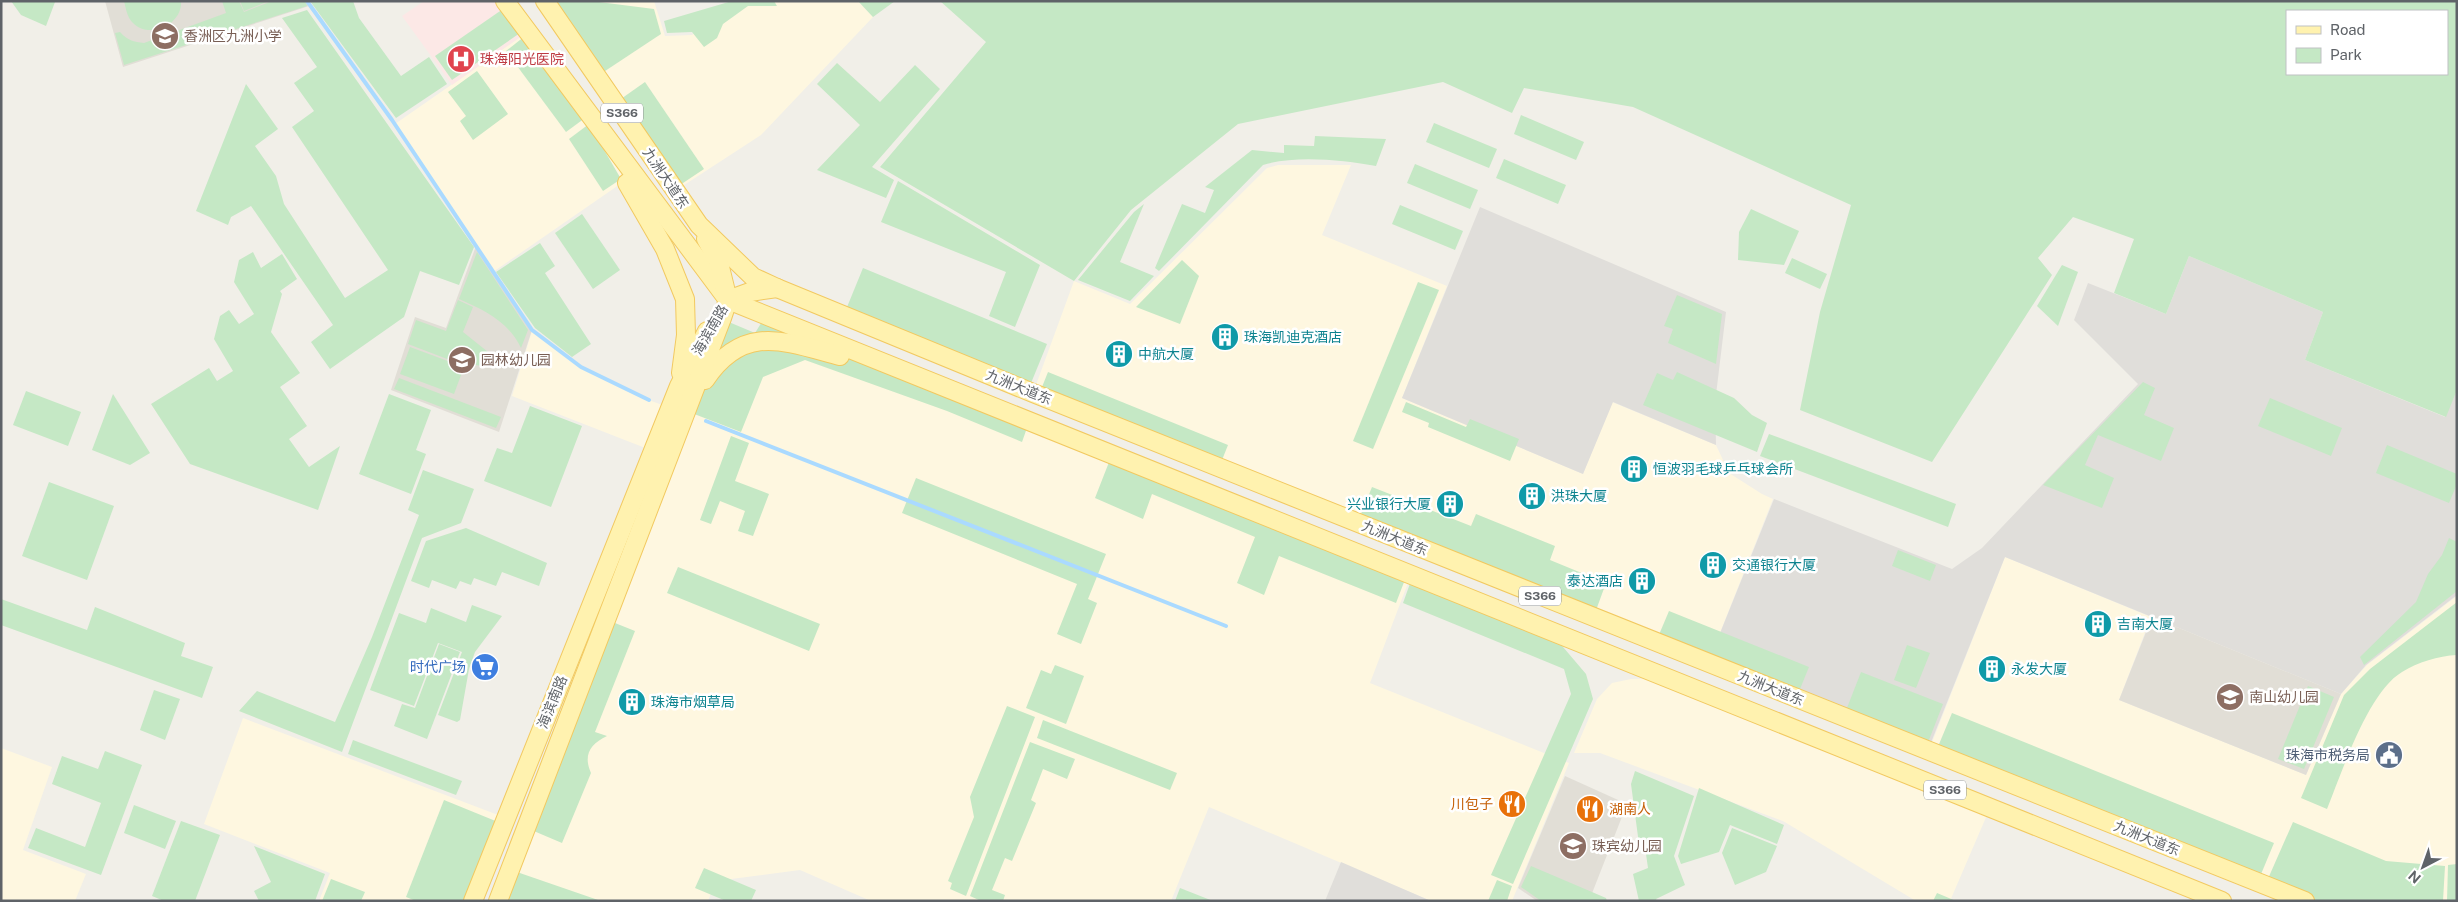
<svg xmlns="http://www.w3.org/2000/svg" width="2458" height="902" font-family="'Public Sans','Noto Sans SC',sans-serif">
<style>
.commercial{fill:#fef7e0}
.industrial{fill:#e0deda}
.education{fill:#e1ded6}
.medical{fill:#fce8e6}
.green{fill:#c5e8c5;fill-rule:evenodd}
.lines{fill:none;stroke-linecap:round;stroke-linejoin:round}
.stream{stroke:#aadaff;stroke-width:4}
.primary-casing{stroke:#f2c960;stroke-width:20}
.primary{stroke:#fff2af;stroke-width:18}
.labels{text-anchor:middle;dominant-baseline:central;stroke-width:5;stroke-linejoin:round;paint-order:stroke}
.shield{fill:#fff;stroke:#8f9295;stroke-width:1}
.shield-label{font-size:12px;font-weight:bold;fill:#5f6368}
.education-label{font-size:14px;fill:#785e54;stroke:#fff;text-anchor:start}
.health-label{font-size:14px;fill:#be3a42;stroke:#fff;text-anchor:start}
.street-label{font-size:14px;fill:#5f6368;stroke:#fff}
.culture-label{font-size:14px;fill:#0d838f;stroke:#fff;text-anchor:start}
.shop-label{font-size:14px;fill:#366cbe;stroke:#fff;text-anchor:end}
.service-label{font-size:14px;fill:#4e5e75;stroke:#fff;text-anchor:end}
.food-label{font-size:14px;fill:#c56008;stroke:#fff;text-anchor:end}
</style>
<rect width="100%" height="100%" fill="#f1efe8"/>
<g class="commercial">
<polygon points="545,1 654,1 665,36 692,35 739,1 858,1 873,17 761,135 675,191"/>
<polygon points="526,33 591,118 626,180 493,272 395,124"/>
<polygon points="1278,165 1351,165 1322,235 1447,286 1402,398 1583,474 1612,402 1716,445 1729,473 1762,494 1773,499 1708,663 1033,393 1074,281 1130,304 1267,168"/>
<polygon points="532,331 581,367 649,400 670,408 653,451 512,396"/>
<polygon points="754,341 914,376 1411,575 1370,683 1569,763 1512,901 1431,901 1209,807 1171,901 871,901 800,870 716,881 708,901 498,901 691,401"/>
<polygon points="2005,557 2151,617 2119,700 2306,775 2341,694 2367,665 2457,596 2457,901 2305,901 1929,750"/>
<polygon points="1668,678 1990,808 1950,901 1916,901 1783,821 1600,753 1574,753 1597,699 1612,683 1631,679"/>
<polygon points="243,718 506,818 472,901 319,901 330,873 204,824"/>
<polygon points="1,748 52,767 23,850 86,874 75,901 1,901"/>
</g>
<g class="industrial">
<polygon points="1480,207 1726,312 1715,403 1716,445 1613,402 1583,474 1402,398"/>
<polygon points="2189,256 2323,312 2305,360 2445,417 2457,390 2457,595 2366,665 2341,694 2005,557 1928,750 1708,663 1774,499 1952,569 1982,548 2138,384 2074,320 2088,283 2166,314"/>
<polygon points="1341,862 1431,901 1325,901"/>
</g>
<g class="education">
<polygon points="105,1 307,1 309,6 123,67"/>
<polygon points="476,246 532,330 499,432 391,390 415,317 446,328"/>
<polygon points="2152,617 2341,694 2306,775 2119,700"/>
<polygon points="1565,776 1627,804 1589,901 1537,901 1518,888"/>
</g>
<polygon class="medical" points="424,1 504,1 526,33 452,85 402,16"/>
<g class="green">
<polygon points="11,1 55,1 55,2 46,26 21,15"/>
<path d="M 124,1 L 181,1 C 183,24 150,40 133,23 C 127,17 126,9 124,1 Z"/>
<path d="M 222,1 L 239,1 L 244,12 L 272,1 L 305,1 L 307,6 L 124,65 L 115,33 L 120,32 C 127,40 134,42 144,43 L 226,13 Z"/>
<polygon points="240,1 269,1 244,11"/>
<polygon points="310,1 353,1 359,18 401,76 429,57 447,84 396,118"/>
<polygon points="549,1 591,1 654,9 661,34 599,75"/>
<polygon points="732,1 774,1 777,6 748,6 723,24 717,38 704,47 692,32 667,33 664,21"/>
<polygon points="858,1 895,1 873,17"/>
<path d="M 940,1 L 2457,1 L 2457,390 L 2446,417 L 2305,360 L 2323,312 L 2189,256 L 2166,314 L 2114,293 L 2134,239 L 2073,217 L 2038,258 L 2052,275 L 1932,462 L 1800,410 L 1820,312 L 1851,205 L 1633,107 L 1524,88 L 1512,113 L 1443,82 L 1238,124 L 1131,210 L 1074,281 L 880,167 L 986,42 ZM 2447,11 L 2447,74 L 2287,74 L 2287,11 Z"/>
<polygon points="503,9 520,33 452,80 435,56"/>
<polygon points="307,10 474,247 459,285 420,271 404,317 330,369 311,342 333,325 251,206 231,217 228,225 196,211 246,84 278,129 255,146 276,176 284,204 345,298 388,270 292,127 314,111 294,83 317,67 282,18"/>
<polygon points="525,36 585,118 566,132 506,51"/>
<polygon points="837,63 880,102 915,65 940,89 872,167 894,180 886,198 817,170 860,125 817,84"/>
<polygon points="477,71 508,114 473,140 460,121 466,116 448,92"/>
<polygon points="645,82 704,169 677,187 618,101"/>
<polygon points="1521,115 1584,142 1576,160 1514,134"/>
<polygon points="1434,123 1497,149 1489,168 1426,142"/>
<polygon points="589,124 621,179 603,191 569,139"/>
<path d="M 1315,136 L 1386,139 L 1376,166 C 1343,160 1295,155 1263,165 L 1159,271 L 1155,268 L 1182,204 L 1205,213 L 1214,190 L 1205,187 L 1252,150 L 1284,153 L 1284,145 L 1314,146 Z"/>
<polygon points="1504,159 1566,185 1558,204 1496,178"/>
<polygon points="1415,164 1478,190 1470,209 1407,183"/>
<polygon points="898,181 1040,265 1015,327 989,316 1006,272 881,222"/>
<polygon points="1144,204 1120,262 1154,276 1130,301 1078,280 1134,212"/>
<polygon points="1400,205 1463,231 1455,250 1392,224"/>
<polygon points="1751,209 1799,231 1784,265 1738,260 1739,232"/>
<polygon points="582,214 620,270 593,289 555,233"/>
<polygon points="540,243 555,266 545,273 591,344 572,357 535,328 496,272"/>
<polygon points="253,252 261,268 282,254 297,279 280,291 282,294 271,332 300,373 280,387 307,426 289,439 309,467 340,446 318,510 190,464 151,404 209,368 217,381 233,371 214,339 220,316 229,310 239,324 254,314 234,282 239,260"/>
<path d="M 477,252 L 528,330 L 521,348 C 509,322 484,310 459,299 Z"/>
<polygon points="1792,258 1827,274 1820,289 1785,273"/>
<polygon points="1182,260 1199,276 1180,324 1136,307"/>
<polygon points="2062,265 2078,272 2058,326 2037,306"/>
<polygon points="863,268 1047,344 1029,388 845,312"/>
<polygon points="1418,282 1439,290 1373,449 1353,441"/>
<polygon points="1677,295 1722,314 1716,364 1668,343 1673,329 1664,326"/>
<polygon points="458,300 473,307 463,332 488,352 490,357 486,367 476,365 468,367 408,344 416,320 446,331"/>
<polygon points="765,317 1028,425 1022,442 947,411 805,360 763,377 741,432 689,412 724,320 755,333"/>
<polygon points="410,347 464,367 454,394 400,374"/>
<polygon points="1048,372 1228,445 1220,465 1040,392"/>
<polygon points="1677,372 1734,398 1752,415 1767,423 1757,452 1643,405 1657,373 1673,380"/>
<polygon points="399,378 501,417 496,428 394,389"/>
<polygon points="2143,382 2155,388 2144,415 2174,428 2161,461 2098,435 2085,465 2114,478 2102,508 2043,485"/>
<polygon points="26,391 81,412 68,446 13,425"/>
<polygon points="113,394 150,453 130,465 92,450"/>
<polygon points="389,394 431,410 416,450 426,454 411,494 359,474"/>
<polygon points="2270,398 2342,428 2331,456 2258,426"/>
<polygon points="1406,402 1466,427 1470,419 1519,439 1510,461 1428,427 1429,423 1402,412"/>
<polygon points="530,406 582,426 551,507 484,481 497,448 512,453"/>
<polygon points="1769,434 1956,504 1948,527 1760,456"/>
<polygon points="731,436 749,443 735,481 769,494 753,536 738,531 745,511 720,501 711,524 700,520"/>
<polygon points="2387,445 2457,474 2457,484 2449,503 2376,473"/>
<polygon points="1111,457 1406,577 1396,603 1279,556 1264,595 1237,583 1255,537 1152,494 1143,519 1095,498"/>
<polygon points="423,470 474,489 461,523 422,538 342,752 239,711 257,691 335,722 372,637 419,515 408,510"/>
<polygon points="916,478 1106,554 1088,599 1097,603 1081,644 1057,634 1077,584 902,513"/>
<polygon points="49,482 114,506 87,580 22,556"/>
<polygon points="1372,487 1471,526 1476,514 1555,546 1550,560 1606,583 1595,613 1359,519"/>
<polygon points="466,528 547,563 539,586 502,572 496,586 474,578 471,585 460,581 456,589 432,580 429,588 411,581 426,541"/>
<polygon points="2449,538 2457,542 2457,591 2364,665 2360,657 2416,602 2428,574 2442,555"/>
<polygon points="1898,550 1936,565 1930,581 1892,566"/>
<polygon points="678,567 820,624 809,651 667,593"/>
<polygon points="1412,578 1552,634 1586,674 1593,699 1513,884 1491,875 1571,694 1564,669 1403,603"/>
<polygon points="1,599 87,630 95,607 185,643 181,656 213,667 202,698 1,625"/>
<path d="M 2457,602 L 2457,655 C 2438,656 2418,662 2402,672 C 2368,692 2342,772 2327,809 L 2301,798 L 2344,695 L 2370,669 Z"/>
<polygon points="472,605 502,616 475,652 469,669 460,720 457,722 438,715 462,652 438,643 414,706 370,690 399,613 426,623 431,608 466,622"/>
<polygon points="1669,611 1809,667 1798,694 1658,637"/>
<path d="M 610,621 L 635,631 L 595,732 L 607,736 C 590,744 583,755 591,773 L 562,843 L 529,829 Z"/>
<polygon points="439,644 460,652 427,739 394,726 402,704 415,708"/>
<polygon points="1907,645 1930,653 1916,688 1894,680"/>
<polygon points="1055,665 1084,676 1066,724 1026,708 1041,670 1051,674"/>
<polygon points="1861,672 1943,704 1927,745 1845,713"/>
<polygon points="2308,686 2334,697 2304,769 2278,759"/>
<polygon points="154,690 180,699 165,740 140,730"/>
<polygon points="1007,706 1035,717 966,896 950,889 952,883 948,881 974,817 970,797"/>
<polygon points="1952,713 2274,843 2259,879 1937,749"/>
<polygon points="1043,720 1177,773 1170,790 1037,738"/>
<polygon points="353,740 462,781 456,795 348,754"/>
<polygon points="1030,742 1075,759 1067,779 1043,769 1031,800 1036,803 1012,861 1005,858 992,890 1005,895 1003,901 981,901 970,896"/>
<polygon points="105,751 142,765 101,875 28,848 36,828 85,847 101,803 52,784 62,756 98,769"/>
<polygon points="1635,771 1694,796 1674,856 1685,885 1656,899 1657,901 1639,901 1633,874 1648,868 1645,847 1639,844 1631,784"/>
<polygon points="1699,788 1784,825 1777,844 1730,825 1719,852 1681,864 1678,856"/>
<polygon points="444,800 498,822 467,901 416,901 406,897"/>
<polygon points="134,805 176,821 165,849 124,833"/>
<polygon points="181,821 220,835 195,901 164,901 152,896"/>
<polygon points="2293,822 2386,861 2445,866 2443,901 2315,901 2267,881"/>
<polygon points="1732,828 1777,846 1766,872 1735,885 1722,853"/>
<polygon points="254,846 325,874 315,901 259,901 254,891 271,882"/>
<polygon points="2457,864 2457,901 2447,901 2448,865"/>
<polygon points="1531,866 1606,898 1607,901 1541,901 1521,887"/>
<polygon points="704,868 756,890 751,901 726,901 695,888"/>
<polygon points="514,871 601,901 501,901"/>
<polygon points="331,879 365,892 361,901 322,901"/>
<polygon points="1497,880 1512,886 1507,901 1488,901"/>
<polygon points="1180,888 1213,901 1175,901"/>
<polygon points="1937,893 1956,901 1933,901"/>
</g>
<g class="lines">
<g class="stream">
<polyline points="307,1 392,120 532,330 581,367 649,400"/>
<polyline points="706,421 1226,626"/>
</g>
<defs>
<g id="primary">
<polyline points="505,1 728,300 2222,901"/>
<polyline points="545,1 699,225 753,277 777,288 1033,393 2305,901"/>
<polyline points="627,183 665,249 685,299 686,335 681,373"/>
<polyline points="728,300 750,292 777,288"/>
<path d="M 705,380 C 743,323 784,341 840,356"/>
<polyline points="473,901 679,386 707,331"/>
<polyline points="498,901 722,318 728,300 719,263 706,239"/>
</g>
</defs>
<use href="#primary" class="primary-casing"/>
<use href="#primary" class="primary"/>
</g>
<defs>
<symbol id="school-disc" viewBox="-11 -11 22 22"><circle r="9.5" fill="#8d6e63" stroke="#fff"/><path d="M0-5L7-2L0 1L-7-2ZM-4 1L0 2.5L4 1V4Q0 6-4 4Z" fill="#fff"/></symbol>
<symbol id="hospital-disc" viewBox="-11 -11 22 22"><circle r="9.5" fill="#e0444e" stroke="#fff"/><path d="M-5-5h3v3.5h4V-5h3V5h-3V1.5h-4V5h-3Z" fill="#fff"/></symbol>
<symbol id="building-disc" viewBox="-11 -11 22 22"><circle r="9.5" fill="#0f9aa8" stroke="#fff"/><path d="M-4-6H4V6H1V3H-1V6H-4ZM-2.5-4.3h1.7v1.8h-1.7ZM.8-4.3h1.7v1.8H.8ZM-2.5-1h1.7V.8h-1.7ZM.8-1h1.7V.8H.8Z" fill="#fff"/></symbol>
<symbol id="supermarket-disc" viewBox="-11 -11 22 22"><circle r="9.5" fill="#3f7fe0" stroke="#fff"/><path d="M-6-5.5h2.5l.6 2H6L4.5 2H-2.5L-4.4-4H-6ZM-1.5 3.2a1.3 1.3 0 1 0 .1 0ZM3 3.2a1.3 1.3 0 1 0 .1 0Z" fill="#fff"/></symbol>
<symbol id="civic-disc" viewBox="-11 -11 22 22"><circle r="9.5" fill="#5c6f8a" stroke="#fff"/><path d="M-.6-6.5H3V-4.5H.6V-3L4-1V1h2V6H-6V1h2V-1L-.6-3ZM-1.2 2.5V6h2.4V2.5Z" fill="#fff"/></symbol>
<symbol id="restaurant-disc" viewBox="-11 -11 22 22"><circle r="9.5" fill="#e8710a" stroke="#fff"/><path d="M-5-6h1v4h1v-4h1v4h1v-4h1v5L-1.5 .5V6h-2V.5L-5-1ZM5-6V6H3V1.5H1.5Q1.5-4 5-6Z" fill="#fff"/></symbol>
</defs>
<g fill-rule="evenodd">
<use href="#school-disc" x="149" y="20" width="32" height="32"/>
<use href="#hospital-disc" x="445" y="43" width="32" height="32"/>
<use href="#building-disc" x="1209" y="321" width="32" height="32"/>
<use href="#building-disc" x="1103" y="338" width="32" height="32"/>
<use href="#school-disc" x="446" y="344" width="32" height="32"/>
<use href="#building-disc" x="1618" y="453" width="32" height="32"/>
<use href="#building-disc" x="1516" y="480" width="32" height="32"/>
<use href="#building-disc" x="1434" y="488" width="32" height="32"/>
<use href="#building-disc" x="1697" y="549" width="32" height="32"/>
<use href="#building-disc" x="1626" y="565" width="32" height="32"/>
<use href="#building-disc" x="2082" y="608" width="32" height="32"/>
<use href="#supermarket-disc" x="469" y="651" width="32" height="32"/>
<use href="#building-disc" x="1976" y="653" width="32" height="32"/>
<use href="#school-disc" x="2214" y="681" width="32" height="32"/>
<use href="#building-disc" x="616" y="686" width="32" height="32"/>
<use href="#civic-disc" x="2373" y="739" width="32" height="32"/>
<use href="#restaurant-disc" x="1496" y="788" width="32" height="32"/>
<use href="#restaurant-disc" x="1574" y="793" width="32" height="32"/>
<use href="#school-disc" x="1557" y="830" width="32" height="32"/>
</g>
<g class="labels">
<g class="shield">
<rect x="601" y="103.5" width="42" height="19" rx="4"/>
<rect x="1519" y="586.5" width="42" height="19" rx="4"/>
<rect x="1924" y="780.5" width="42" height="19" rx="4"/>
</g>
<g class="shield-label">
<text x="622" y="113">S366</text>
<text x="1540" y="596">S366</text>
<text x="1945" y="790">S366</text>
</g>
<g class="education-label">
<text x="184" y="36">香洲区九洲小学</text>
<text x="481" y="360">园林幼儿园</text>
<text x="2249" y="697">南山幼儿园</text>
<text x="1592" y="846">珠宾幼儿园</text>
</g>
<g class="health-label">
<text x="480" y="59">珠海阳光医院</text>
</g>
<g class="street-label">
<text transform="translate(666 178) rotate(56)">九洲大道东</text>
<text transform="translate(710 330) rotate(-60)">海滨南路</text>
<text transform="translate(1019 387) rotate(22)">九洲大道东</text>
<text transform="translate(1395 538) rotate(22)">九洲大道东</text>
<text transform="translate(1771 688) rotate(22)">九洲大道东</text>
<text transform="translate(552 702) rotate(-68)">海滨南路</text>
<text transform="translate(2147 838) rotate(22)">九洲大道东</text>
</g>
<g class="culture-label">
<text x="1244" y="337">珠海凯迪克酒店</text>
<text x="1138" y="354">中航大厦</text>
<text x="1653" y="469">恒波羽毛球乒乓球会所</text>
<text x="1551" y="496">洪珠大厦</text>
<text x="1431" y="504" text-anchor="end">兴业银行大厦</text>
<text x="1732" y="565">交通银行大厦</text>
<text x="1623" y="581" text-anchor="end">泰达酒店</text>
<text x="2117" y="624">吉南大厦</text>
<text x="2011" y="669">永发大厦</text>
<text x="651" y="702">珠海市烟草局</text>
</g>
<g class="shop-label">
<text x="466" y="667">时代广场</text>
</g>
<g class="service-label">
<text x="2370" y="755">珠海市税务局</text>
</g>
<g class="food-label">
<text x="1493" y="804">川包子</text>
<text x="1609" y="809" text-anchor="start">湖南人</text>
</g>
</g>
<rect width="2458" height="902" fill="none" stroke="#5f6368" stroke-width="5"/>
<rect x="2286" y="10" width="162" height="65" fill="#ffffff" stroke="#bfc1c3"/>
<rect x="2296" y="26" width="25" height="8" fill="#fff2af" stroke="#bfc1c3"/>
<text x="2330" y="35" font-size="15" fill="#5f6368">Road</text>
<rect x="2296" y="48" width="25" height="15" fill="#c5e8c5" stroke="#bfc1c3"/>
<text x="2330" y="60" font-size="15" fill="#5f6368">Park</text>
<g transform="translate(2423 867) rotate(221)" stroke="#ffffff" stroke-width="4" paint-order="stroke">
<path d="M0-4L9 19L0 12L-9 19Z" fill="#5f6368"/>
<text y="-8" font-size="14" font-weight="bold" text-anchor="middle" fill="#5f6368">N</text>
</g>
</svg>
